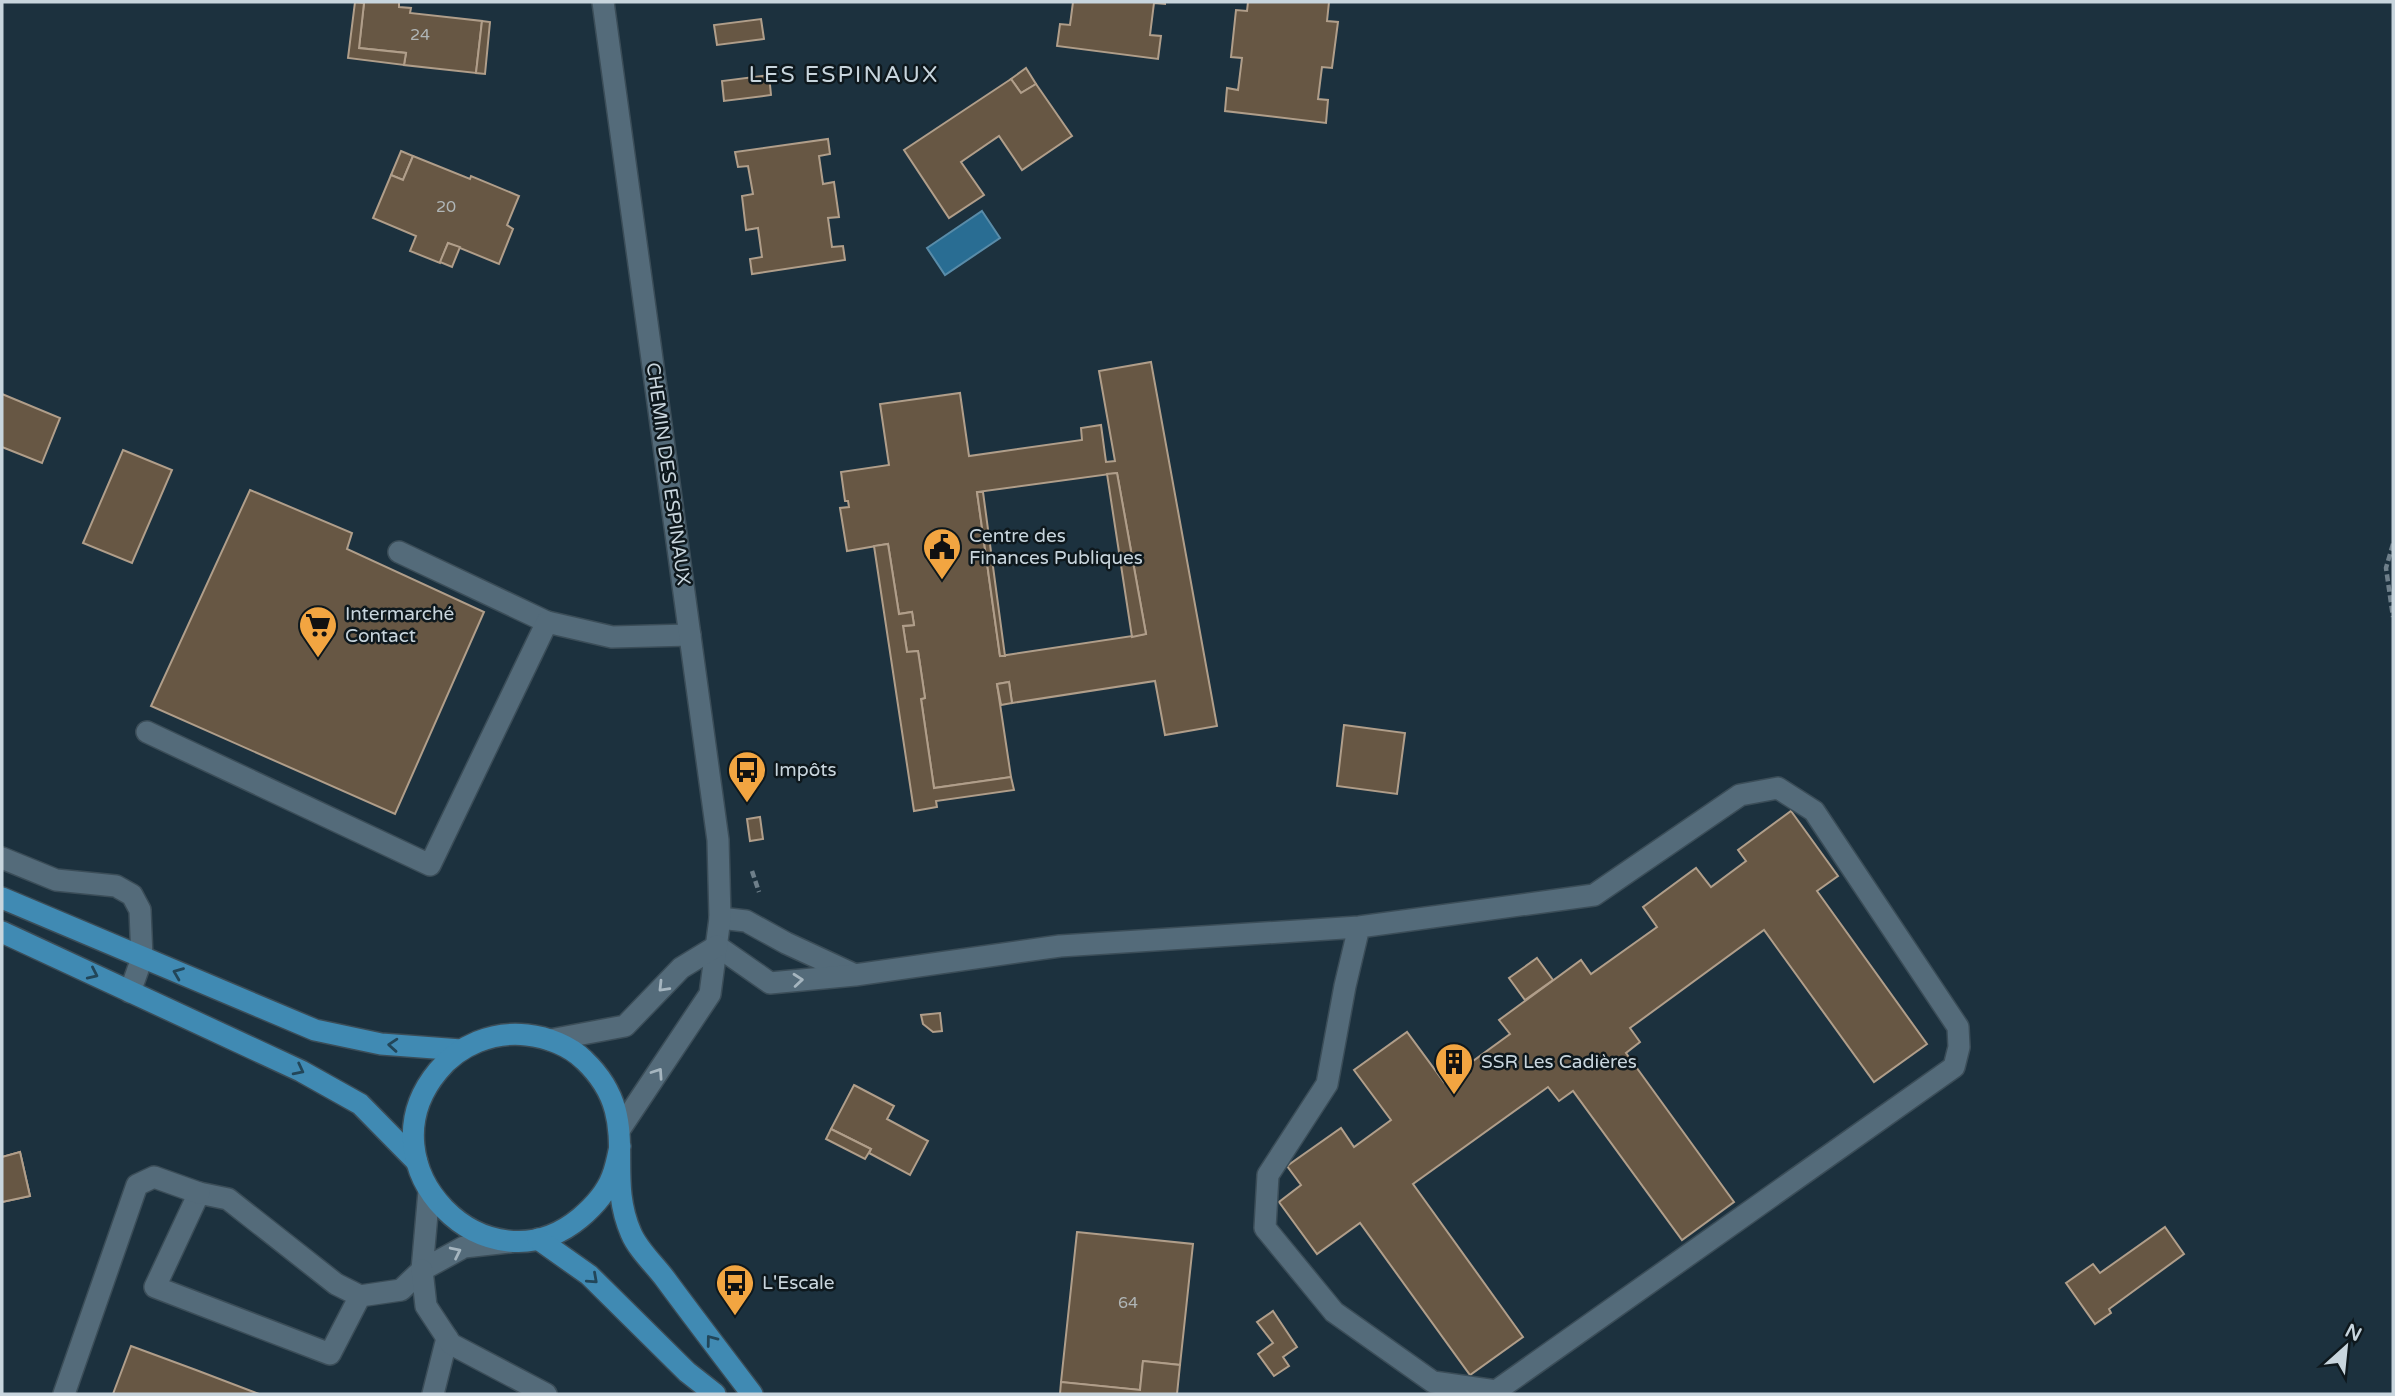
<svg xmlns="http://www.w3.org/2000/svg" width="2395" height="1396" font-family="'Varela Round',sans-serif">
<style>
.water{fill:#296d93;stroke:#598ca9;stroke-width:2}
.building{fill:#675744;stroke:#b09e8a;stroke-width:2;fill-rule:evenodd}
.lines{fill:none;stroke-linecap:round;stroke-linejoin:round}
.lane-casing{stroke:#3b4d58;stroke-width:24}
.street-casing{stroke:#3b4d58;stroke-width:24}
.primary-casing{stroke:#3b4d58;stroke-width:24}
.path{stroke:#6e7f8a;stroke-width:4.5;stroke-dasharray:7 3.5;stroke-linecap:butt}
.lane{stroke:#546b7a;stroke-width:21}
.street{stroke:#546b7a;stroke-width:21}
.primary{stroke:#408ab3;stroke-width:21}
.oneway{stroke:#224659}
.oneway2{stroke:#a5b5bf}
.labels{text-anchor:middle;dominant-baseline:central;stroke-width:5;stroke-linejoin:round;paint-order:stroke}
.number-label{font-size:16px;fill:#b0b6b7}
.street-label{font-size:19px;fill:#c8d5dd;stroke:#0e181d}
.poi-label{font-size:19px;fill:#c8d5dd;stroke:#0e181d;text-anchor:start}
.quarter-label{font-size:23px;letter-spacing:2px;fill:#c8d5dd;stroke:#0e181d}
</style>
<rect width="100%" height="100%" fill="#1c313e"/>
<polygon class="water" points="982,211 1000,238 945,275 927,248"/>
<g class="building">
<polygon points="355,2 399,2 399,7 411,8 410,13 482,21 476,73 404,65 406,53 359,48 364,3"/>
<polygon points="355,2 364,3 359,48 406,53 404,65 348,58"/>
<polygon points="1073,2 1165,2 1165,4 1154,3 1150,35 1161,36 1158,59 1057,46 1060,24 1070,25"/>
<polygon points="1248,2 1329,2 1327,21 1338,22 1332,68 1322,67 1318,99 1328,100 1326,123 1225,111 1227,88 1238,90 1242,58 1231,57 1236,10 1247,11"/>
<polygon points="761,19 764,39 717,45 714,25"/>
<polygon points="482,21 490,22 485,74 476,73"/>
<polygon points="1026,68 1036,84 1021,93 1011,79"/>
<polygon points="769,75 771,95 724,101 722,81"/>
<polygon points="1011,79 1021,93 1036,84 1072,136 1022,170 999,136 961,162 984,195 949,218 904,150"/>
<polygon points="828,139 830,154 819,156 823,184 834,182 839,217 828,218 832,247 843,246 845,260 752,274 750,259 762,257 758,228 746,230 742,196 753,194 748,166 738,167 735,152"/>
<polygon points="401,151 413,156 403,180 391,175"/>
<polygon points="413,156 470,179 471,176 519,196 507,225 513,229 499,264 448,243 440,263 410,251 416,236 373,218 391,175 403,180"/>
<polygon points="448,243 460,247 452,267 440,262"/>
<path d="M 1151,362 L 1217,726 L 1165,735 L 1155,681 L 1012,703 L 1009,682 L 997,684 L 1011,777 L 934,788 L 921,699 L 925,698 L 918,651 L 907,652 L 903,626 L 914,625 L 912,612 L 899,614 L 888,544 L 847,551 L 840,508 L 849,507 L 848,501 L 845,501 L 841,472 L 889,465 L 880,404 L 960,393 L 969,456 L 1082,440 L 1081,428 L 1101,425 L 1106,462 L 1115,461 L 1099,371 ZM 1117,473 L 1146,634 L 1000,656 L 977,492 Z"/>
<polygon points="2,394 60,418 42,463 2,447"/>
<polygon points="123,450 172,470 132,563 83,543"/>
<polygon points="1117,473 1146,634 1132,637 1107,474"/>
<polygon points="250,490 352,533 347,549 484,612 395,814 151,706"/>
<polygon points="977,492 983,492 1005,656 1000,656"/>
<polygon points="888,544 899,614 912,612 914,625 903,626 907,652 918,651 925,698 921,699 934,788 1011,777 1014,790 936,801 937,807 914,811 874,546"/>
<polygon points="1009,682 1012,703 1001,705 997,684"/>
<polygon points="1344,725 1405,733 1397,794 1337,786"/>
<polygon points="1791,811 1838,876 1817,891 1927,1044 1874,1082 1764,930 1630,1028 1640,1042 1626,1053 1734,1202 1682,1240 1573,1091 1559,1101 1548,1087 1413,1184 1523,1337 1470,1375 1360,1223 1317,1254 1279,1202 1301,1185 1287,1166 1341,1128 1354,1147 1391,1120 1354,1070 1407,1032 1444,1082 1510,1034 1499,1020 1581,960 1591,974 1657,927 1643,907 1696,868 1711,887 1746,861 1738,850"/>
<polygon points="760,817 763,839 750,841 747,819"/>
<polygon points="1537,958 1553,980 1525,1000 1509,978"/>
<polygon points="940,1013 942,1031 933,1032 923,1024 921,1015"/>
<polygon points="854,1085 894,1106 887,1119 928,1141 910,1175 869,1153 871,1149 831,1129"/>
<polygon points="831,1129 871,1149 865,1159 826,1139"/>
<polygon points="20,1152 30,1196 2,1202 2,1157"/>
<polygon points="20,1152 30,1196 2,1202 2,1157"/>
<polygon points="2165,1227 2184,1254 2109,1309 2111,1313 2095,1324 2066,1283 2093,1264 2100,1273"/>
<polygon points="1077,1232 1193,1244 1180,1365 1143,1361 1140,1390 1061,1382"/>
<polygon points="1273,1311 1297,1347 1283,1357 1289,1366 1274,1376 1258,1354 1273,1343 1257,1322"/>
<polygon points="131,1346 196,1370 259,1394 113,1394"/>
<polygon points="1143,1361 1180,1365 1177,1394 1060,1394 1061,1382 1140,1390"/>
</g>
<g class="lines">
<defs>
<g id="lane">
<polyline points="399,552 547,622"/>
<polyline points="147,732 430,865 547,622 612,637 690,635"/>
<polyline points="2,858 56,880 116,886 132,895 140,910 142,958 130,992"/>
<polyline points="720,918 746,921 786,943 853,974"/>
<polyline points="717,946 770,983 855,975 1060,946 1359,927 1594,895 1740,795 1778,788 1814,811 1958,1027 1959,1047 1954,1067 1496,1391 1433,1382 1334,1312 1265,1228 1268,1175 1327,1084 1345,986 1359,927"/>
<polyline points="360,1296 330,1354 155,1287 199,1193 228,1199 336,1284 360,1296 401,1290 422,1270"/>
<polyline points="64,1394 137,1185 154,1177 199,1193"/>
<polyline points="433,1394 447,1338"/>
</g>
<g id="street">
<polyline points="603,2 718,840 720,918 710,994 620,1129"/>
<polyline points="550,1040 625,1026 681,968 717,946"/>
<polyline points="429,1191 422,1270 464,1247 510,1242"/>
<polyline points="422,1270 426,1306 451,1344 546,1394"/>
</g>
<g id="primary">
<polyline points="2,898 315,1030 381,1044 461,1050"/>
<polyline points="2,932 301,1071 360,1104 417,1162"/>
<path d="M 620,1146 C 618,1156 616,1167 612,1177 C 606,1193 593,1207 580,1218 C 487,1295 359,1166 438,1071 C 459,1045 493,1031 527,1035 C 547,1037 570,1046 584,1060 C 644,1117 603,1169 631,1233 C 638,1250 655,1265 666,1280 C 694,1318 723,1356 752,1394"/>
<polyline points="538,1239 589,1275 687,1372 715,1394"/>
</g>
</defs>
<use href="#lane" class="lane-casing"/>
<use href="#street" class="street-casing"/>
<use href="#primary" class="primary-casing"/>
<g class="path">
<polyline points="2393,544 2386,568 2393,617"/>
<polyline points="752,871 759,892"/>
</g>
<use href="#lane" class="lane"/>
<use href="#street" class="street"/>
<use href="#primary" class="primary"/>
</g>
<defs><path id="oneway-chevron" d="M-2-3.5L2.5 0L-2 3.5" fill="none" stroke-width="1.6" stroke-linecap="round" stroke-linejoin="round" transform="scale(1.75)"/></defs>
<g class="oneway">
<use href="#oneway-chevron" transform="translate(178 973) rotate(-158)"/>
<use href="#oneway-chevron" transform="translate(93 974) rotate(25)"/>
<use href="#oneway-chevron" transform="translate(393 1045) rotate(-176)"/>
<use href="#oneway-chevron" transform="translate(299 1070) rotate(27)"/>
<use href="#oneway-chevron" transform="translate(593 1279) rotate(42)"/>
<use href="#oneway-chevron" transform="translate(711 1340) rotate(-127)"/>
</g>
<g class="oneway2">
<use href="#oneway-chevron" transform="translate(798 980) rotate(-5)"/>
<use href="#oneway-chevron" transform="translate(663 987) rotate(134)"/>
<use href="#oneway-chevron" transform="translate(658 1073) rotate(-56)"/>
<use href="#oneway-chevron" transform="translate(456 1252) rotate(-26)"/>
</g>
<defs>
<symbol id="civic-pin" viewBox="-11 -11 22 30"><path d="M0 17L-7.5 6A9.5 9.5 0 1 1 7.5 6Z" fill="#f2a541" stroke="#0e181d"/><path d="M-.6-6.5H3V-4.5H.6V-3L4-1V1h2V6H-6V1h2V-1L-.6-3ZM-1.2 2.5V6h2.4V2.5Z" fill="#111"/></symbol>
<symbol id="supermarket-pin" viewBox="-11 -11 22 30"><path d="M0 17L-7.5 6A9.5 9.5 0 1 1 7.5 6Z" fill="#f2a541" stroke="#0e181d"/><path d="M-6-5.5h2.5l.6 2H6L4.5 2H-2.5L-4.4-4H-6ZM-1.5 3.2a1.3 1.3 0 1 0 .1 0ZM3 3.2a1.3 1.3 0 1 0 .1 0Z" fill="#111"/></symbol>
<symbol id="bus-pin" viewBox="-11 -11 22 30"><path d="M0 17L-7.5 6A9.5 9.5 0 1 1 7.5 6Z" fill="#f2a541" stroke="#0e181d"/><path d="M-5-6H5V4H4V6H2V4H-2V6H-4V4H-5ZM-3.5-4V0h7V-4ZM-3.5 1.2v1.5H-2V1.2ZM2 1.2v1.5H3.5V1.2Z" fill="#111"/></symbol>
<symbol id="building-pin" viewBox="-11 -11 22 30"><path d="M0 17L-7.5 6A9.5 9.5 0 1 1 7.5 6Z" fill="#f2a541" stroke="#0e181d"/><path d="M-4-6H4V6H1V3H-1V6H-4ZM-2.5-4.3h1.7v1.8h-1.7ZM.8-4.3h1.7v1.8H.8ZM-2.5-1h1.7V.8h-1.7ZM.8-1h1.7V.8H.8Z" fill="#111"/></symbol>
</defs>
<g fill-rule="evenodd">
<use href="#civic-pin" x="920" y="525" width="44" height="60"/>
<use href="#supermarket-pin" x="296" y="603" width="44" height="60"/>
<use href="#bus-pin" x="725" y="748" width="44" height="60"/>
<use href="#building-pin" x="1432" y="1040" width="44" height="60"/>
<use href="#bus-pin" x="713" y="1261" width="44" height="60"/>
</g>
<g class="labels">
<g class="number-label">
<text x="420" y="35">24</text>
<text x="446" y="207">20</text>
<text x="1128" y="1303">64</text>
</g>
<g class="street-label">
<text transform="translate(668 474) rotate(82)">CHEMIN DES ESPINAUX</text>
</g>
<g class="poi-label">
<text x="969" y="536">Centre des<tspan x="969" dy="22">Finances Publiques</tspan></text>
<text x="345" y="614">Intermarché<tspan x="345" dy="22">Contact</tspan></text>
<text x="774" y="770">Impôts</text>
<text x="1481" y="1062">SSR Les Cadières</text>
<text x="762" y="1283">L'Escale</text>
</g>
<g class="quarter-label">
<text x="844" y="75">LES ESPINAUX</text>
</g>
</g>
<rect width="2395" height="1396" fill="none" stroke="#c8d5dd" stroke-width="7"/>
<g transform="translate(2346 1347) rotate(27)" stroke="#0e181d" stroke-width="5" paint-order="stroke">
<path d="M0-5L12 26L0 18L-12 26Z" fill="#c8d5dd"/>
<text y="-10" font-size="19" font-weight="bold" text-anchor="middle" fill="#c8d5dd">N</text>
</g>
</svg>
